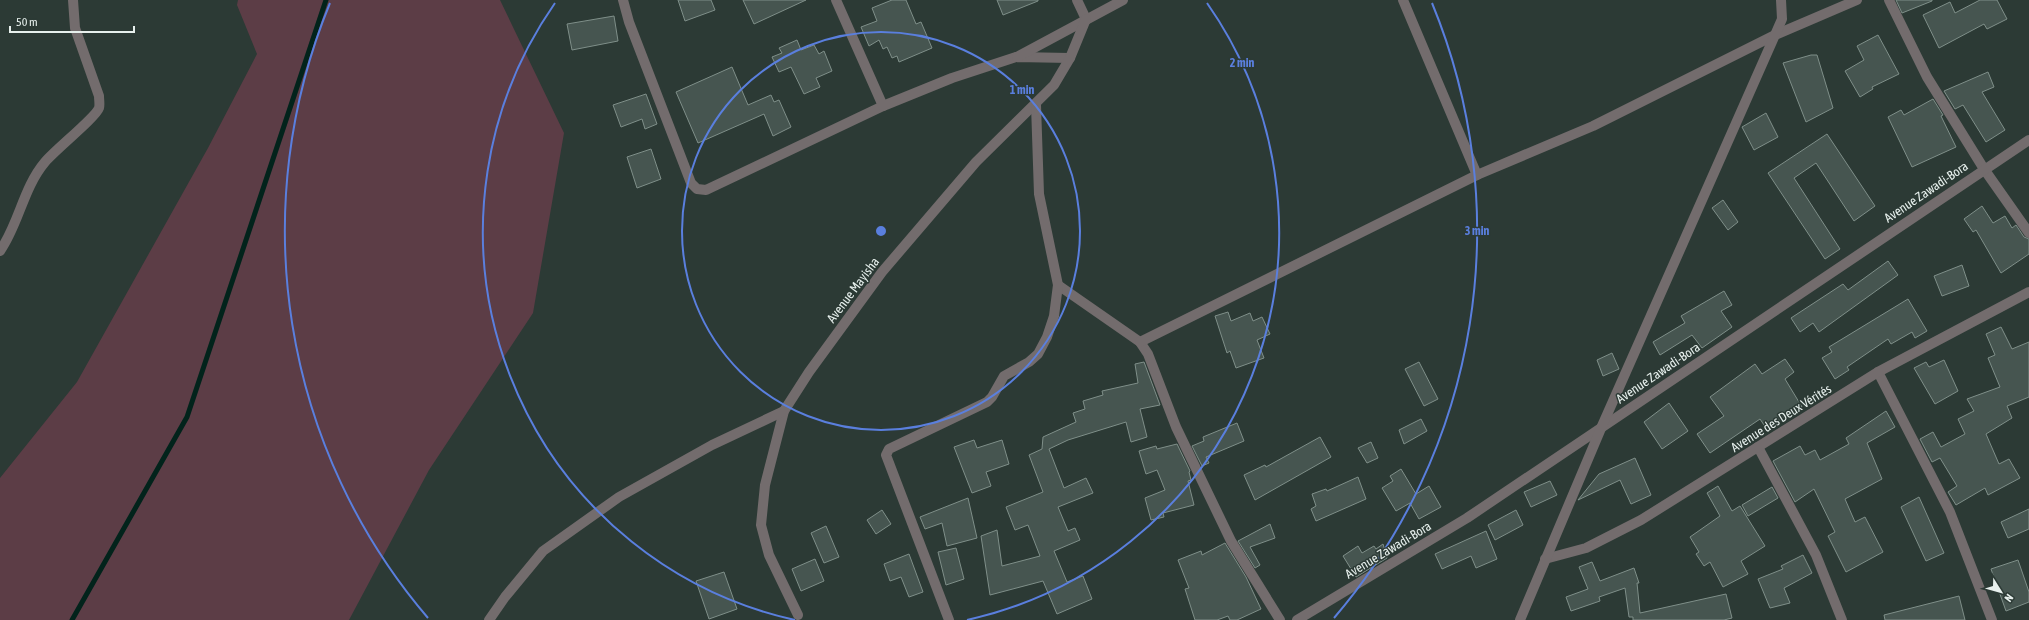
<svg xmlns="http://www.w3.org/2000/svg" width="2029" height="620" font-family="'Asap Condensed',sans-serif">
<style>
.green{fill:#5c3d46}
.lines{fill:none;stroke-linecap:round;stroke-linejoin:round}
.stream{stroke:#02231b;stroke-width:5}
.building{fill:#465550;stroke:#7f8f89}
.street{stroke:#736c6d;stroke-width:10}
.ring{fill:none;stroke:#5a7fde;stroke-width:2}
.labels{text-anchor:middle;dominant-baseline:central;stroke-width:3;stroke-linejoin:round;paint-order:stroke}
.street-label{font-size:13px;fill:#e7f0ed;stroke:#2c3a35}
.centre{fill:#5a7fde;stroke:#2c3a35;stroke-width:2}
.ring-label{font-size:12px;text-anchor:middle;font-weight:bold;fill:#5a7fde;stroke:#2c3a35;stroke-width:3;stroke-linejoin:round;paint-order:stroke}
</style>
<rect width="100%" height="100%" fill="#2c3a35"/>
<polygon class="green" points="238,0 500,0 564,133 533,313 429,470 349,620 0,620 0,478 77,382 208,148 257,54 237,5"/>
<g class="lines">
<polyline class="stream" points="72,620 187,417 326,0"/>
</g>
<g class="building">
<polygon points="678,0 711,0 715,10 685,21"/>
<polygon points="743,0 806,0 754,24"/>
<polygon points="892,0 906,0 916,24 921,22 932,48 899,62 897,56 892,58 887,47 883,49 879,40 869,46 861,27 877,21 872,8"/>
<polygon points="997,0 1038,0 1038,1 1003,15"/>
<polygon points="1896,0 1932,0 1932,1 1902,13"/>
<polygon points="1980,0 1997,0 2007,19 1987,29 1984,24 1939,48 1923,15 1950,2 1955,13"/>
<polygon points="614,16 618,41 572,50 567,24"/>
<polygon points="1878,35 1899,74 1872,87 1873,89 1860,97 1845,71 1864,60 1857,46"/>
<polygon points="797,40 801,50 814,45 819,54 824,51 832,71 816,78 820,87 804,94 791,67 779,72 772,57 782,53 779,48"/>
<polygon points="1811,55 1817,55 1833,108 1806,122 1783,63"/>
<polygon points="732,67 748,105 771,95 774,102 779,100 791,127 773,136 764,114 698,143 676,92"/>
<polygon points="1988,72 1994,87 1982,92 2005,130 1986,142 1963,105 1955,109 1944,91"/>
<polygon points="646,94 657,124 645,129 642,119 621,127 613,105"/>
<polygon points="1933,99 1943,115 1941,116 1956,147 1912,167 1888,117 1901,110 1904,115"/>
<polygon points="1766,113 1778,137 1754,150 1742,127"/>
<polygon points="1827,134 1875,206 1854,221 1816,163 1794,178 1840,249 1825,259 1768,173"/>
<polygon points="651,149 661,179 637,188 627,157"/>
<polygon points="1723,200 1738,222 1728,230 1712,208"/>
<polygon points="1982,206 1993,223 2005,216 2012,228 2016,225 2024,237 2029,239 2029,254 2001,273 1976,230 1973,232 1964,219"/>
<polygon points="1888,261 1898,275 1819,332 1813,323 1800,332 1791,318 1843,284 1848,290"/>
<polygon points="1962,265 1969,286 1942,296 1934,276"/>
<polygon points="1724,291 1732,305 1721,311 1732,327 1702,348 1692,335 1660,355 1653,342 1685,323 1681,316"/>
<polygon points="1908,299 1927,331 1915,338 1912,332 1891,344 1888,339 1847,367 1849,370 1835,379 1822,358 1832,352 1829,347"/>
<polygon points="1228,312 1231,321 1250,313 1253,321 1262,317 1270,334 1257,340 1264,358 1236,368 1230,351 1227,353 1215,316"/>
<polygon points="2001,327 2012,349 2029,342 2029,397 2007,406 2012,418 1986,434 1999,464 2009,459 2020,478 1988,495 1985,488 1956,505 1948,492 1957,486 1940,458 1932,462 1920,439 1933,432 1941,447 1965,434 1958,419 1974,411 1967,399 2000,387 1988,358 1995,355 1986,334"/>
<polygon points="1612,353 1619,369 1603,376 1597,360"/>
<polygon points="1785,359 1794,372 1785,379 1802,407 1766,428 1760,419 1710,453 1697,434 1724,416 1710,397 1755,364 1762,374"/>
<polygon points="1944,360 1958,391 1935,404 1914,368 1926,362 1929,367"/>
<polygon points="1144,362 1160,405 1140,409 1147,437 1131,442 1126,422 1068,440 1049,449 1064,488 1086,478 1093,493 1058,507 1068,531 1075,528 1080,540 1054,551 1067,582 1083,576 1092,599 1057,614 1043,581 990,595 981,536 997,530 1002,566 1040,556 1028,525 1015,530 1006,507 1043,492 1029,455 1042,449 1043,437 1076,422 1073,413 1085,409 1083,401 1103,395 1102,391 1138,383 1135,364"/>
<polygon points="1419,362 1438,399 1424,406 1405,369"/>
<polygon points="1669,403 1688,431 1662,449 1644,422"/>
<polygon points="1886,411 1895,427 1867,443 1882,479 1845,499 1855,522 1865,517 1883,552 1846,572 1828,536 1835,532 1814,489 1795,502 1773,461 1800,446 1805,455 1815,450 1820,460 1849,444 1846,438"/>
<polygon points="1421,419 1427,431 1404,444 1399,430"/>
<polygon points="1237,423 1244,441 1206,457 1209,463 1202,466 1192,446 1204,441 1203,437"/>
<polygon points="1320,437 1331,457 1255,500 1244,475 1265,465 1266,467"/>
<polygon points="974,440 977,448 1002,440 1009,464 986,472 991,486 972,493 954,447"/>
<polygon points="1371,442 1378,458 1367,463 1358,448"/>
<polygon points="1177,444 1190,471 1189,472 1191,480 1188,481 1194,505 1163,513 1164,517 1151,520 1145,498 1165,490 1157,470 1146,474 1139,451 1156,446 1157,449"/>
<polygon points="1635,458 1651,495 1631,504 1620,480 1578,500 1599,474"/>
<polygon points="1401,469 1416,494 1429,486 1441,507 1419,519 1410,503 1396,511 1382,488 1393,481 1390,476"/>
<polygon points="1358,477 1366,499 1316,521 1311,509 1316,506 1312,494 1326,489 1327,491"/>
<polygon points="1550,481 1557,495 1531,507 1524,492"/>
<polygon points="1718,486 1732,511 1740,506 1765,546 1741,561 1748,574 1723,587 1710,562 1704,566 1696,554 1699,552 1690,537 1720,516 1707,493"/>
<polygon points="1772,487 1778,498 1748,516 1742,505"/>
<polygon points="1919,497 1944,553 1926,561 1901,507"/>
<polygon points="968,498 977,538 947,546 942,523 925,529 920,517"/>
<polygon points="2029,509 2029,529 2008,538 2001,522"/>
<polygon points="882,510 891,524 876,534 867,520"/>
<polygon points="1516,510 1523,525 1495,540 1488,525"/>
<polygon points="1270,524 1275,538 1250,547 1260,565 1255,568 1238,541"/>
<polygon points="826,526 839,557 824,563 811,533"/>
<polygon points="1486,531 1497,559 1476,568 1471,556 1442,569 1435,554"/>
<polygon points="1225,543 1246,577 1261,609 1237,620 1230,620 1228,616 1217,620 1195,620 1185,589 1189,588 1178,560 1201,551 1202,555"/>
<polygon points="1383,544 1387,558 1356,577 1343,556 1358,546 1362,553 1374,546 1376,549"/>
<polygon points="956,548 964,579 946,585 938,552"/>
<polygon points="909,554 923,592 909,597 901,577 890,581 884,564"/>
<polygon points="1803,555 1812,573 1784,588 1790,603 1770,608 1758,579 1783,569 1781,566"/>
<polygon points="815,559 824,581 801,591 792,569"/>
<polygon points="2018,560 2029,592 2029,602 2006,611 1991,569"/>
<polygon points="1592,562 1600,581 1634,568 1639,583 1637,583 1640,613 1726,594 1732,618 1724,620 1633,620 1633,617 1629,617 1625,588 1599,597 1600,601 1571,611 1566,597 1588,589 1579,567"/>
<polygon points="724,572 737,609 709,619 696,581"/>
<polygon points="1959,596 1965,620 1885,620 1884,615"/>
</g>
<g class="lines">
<g class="street">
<polyline points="623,0 629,22 691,183 697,189 706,190 883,106"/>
<polyline points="836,0 883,106 952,78 1016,57 1070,58"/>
<polyline points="1077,0 1086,19"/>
<polyline points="1403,0 1477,175"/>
<polyline points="1889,0 1927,77 1984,169 2029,233"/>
<polyline points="1017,57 1123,0"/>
<path d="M 0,251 C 19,224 23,188 45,162 C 55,150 96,117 99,108 C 100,105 99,100 99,96 L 75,28 L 73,0"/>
<polyline points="1058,285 1140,342 1148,354 1176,427 1231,541 1280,620"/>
<polyline points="1140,342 1477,175 1593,126 1775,35 1857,0"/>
<polyline points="1878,372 1950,512 1992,620"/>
<polyline points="1758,447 1816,555 1842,620"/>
<polyline points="1545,559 1586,548 1641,520 1878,372 2029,292"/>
<polyline points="798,615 769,555 761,525 765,485 784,411 809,372 882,272 976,162 1054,85 1070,58 1086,19"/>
<polyline points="489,620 505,597 543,551 619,497 712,445 784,411"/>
<polyline points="949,620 886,455 889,449 987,402 992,397 1004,376 1029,362 1038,354 1047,337 1054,316 1058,285 1039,194 1036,105"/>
<polyline points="1297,620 1467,518 2029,140"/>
<polyline points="1520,620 1602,426 1775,35 1782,19 1781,0"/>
</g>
</g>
<g class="ring">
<circle cx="881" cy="231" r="199"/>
<path d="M795 620A398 398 0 0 1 555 3M1207 3A398 398 0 0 1 967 620"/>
<path d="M428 618A596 596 0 0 1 330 3M1432 3A596 596 0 0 1 1334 618"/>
</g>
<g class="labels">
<g class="street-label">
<text transform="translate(1926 192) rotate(-34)">Avenue Zawadi-Bora</text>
<text transform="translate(853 290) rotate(-53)">Avenue Mayisha</text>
<text transform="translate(1658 373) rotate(-34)">Avenue Zawadi-Bora</text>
<text transform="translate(1781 418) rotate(-32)">Avenue des Deux Vérités</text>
<text transform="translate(1388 550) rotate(-31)">Avenue Zawadi-Bora</text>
</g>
</g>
<circle cx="881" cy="231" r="6" class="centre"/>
<g class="ring-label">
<text x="1242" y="67">2 min</text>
<text x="1022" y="94">1 min</text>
<text x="1477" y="235">3 min</text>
</g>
<g transform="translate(2001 592) rotate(127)" stroke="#2c3a35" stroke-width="3" paint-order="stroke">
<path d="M0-3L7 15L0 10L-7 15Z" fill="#e7f0ed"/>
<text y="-6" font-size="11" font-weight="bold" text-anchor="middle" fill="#e7f0ed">N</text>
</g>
<path d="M10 26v6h124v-6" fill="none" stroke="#e7f0ed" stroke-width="2"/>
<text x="16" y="26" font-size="12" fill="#e7f0ed" stroke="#2c3a35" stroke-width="3" paint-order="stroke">50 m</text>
</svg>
